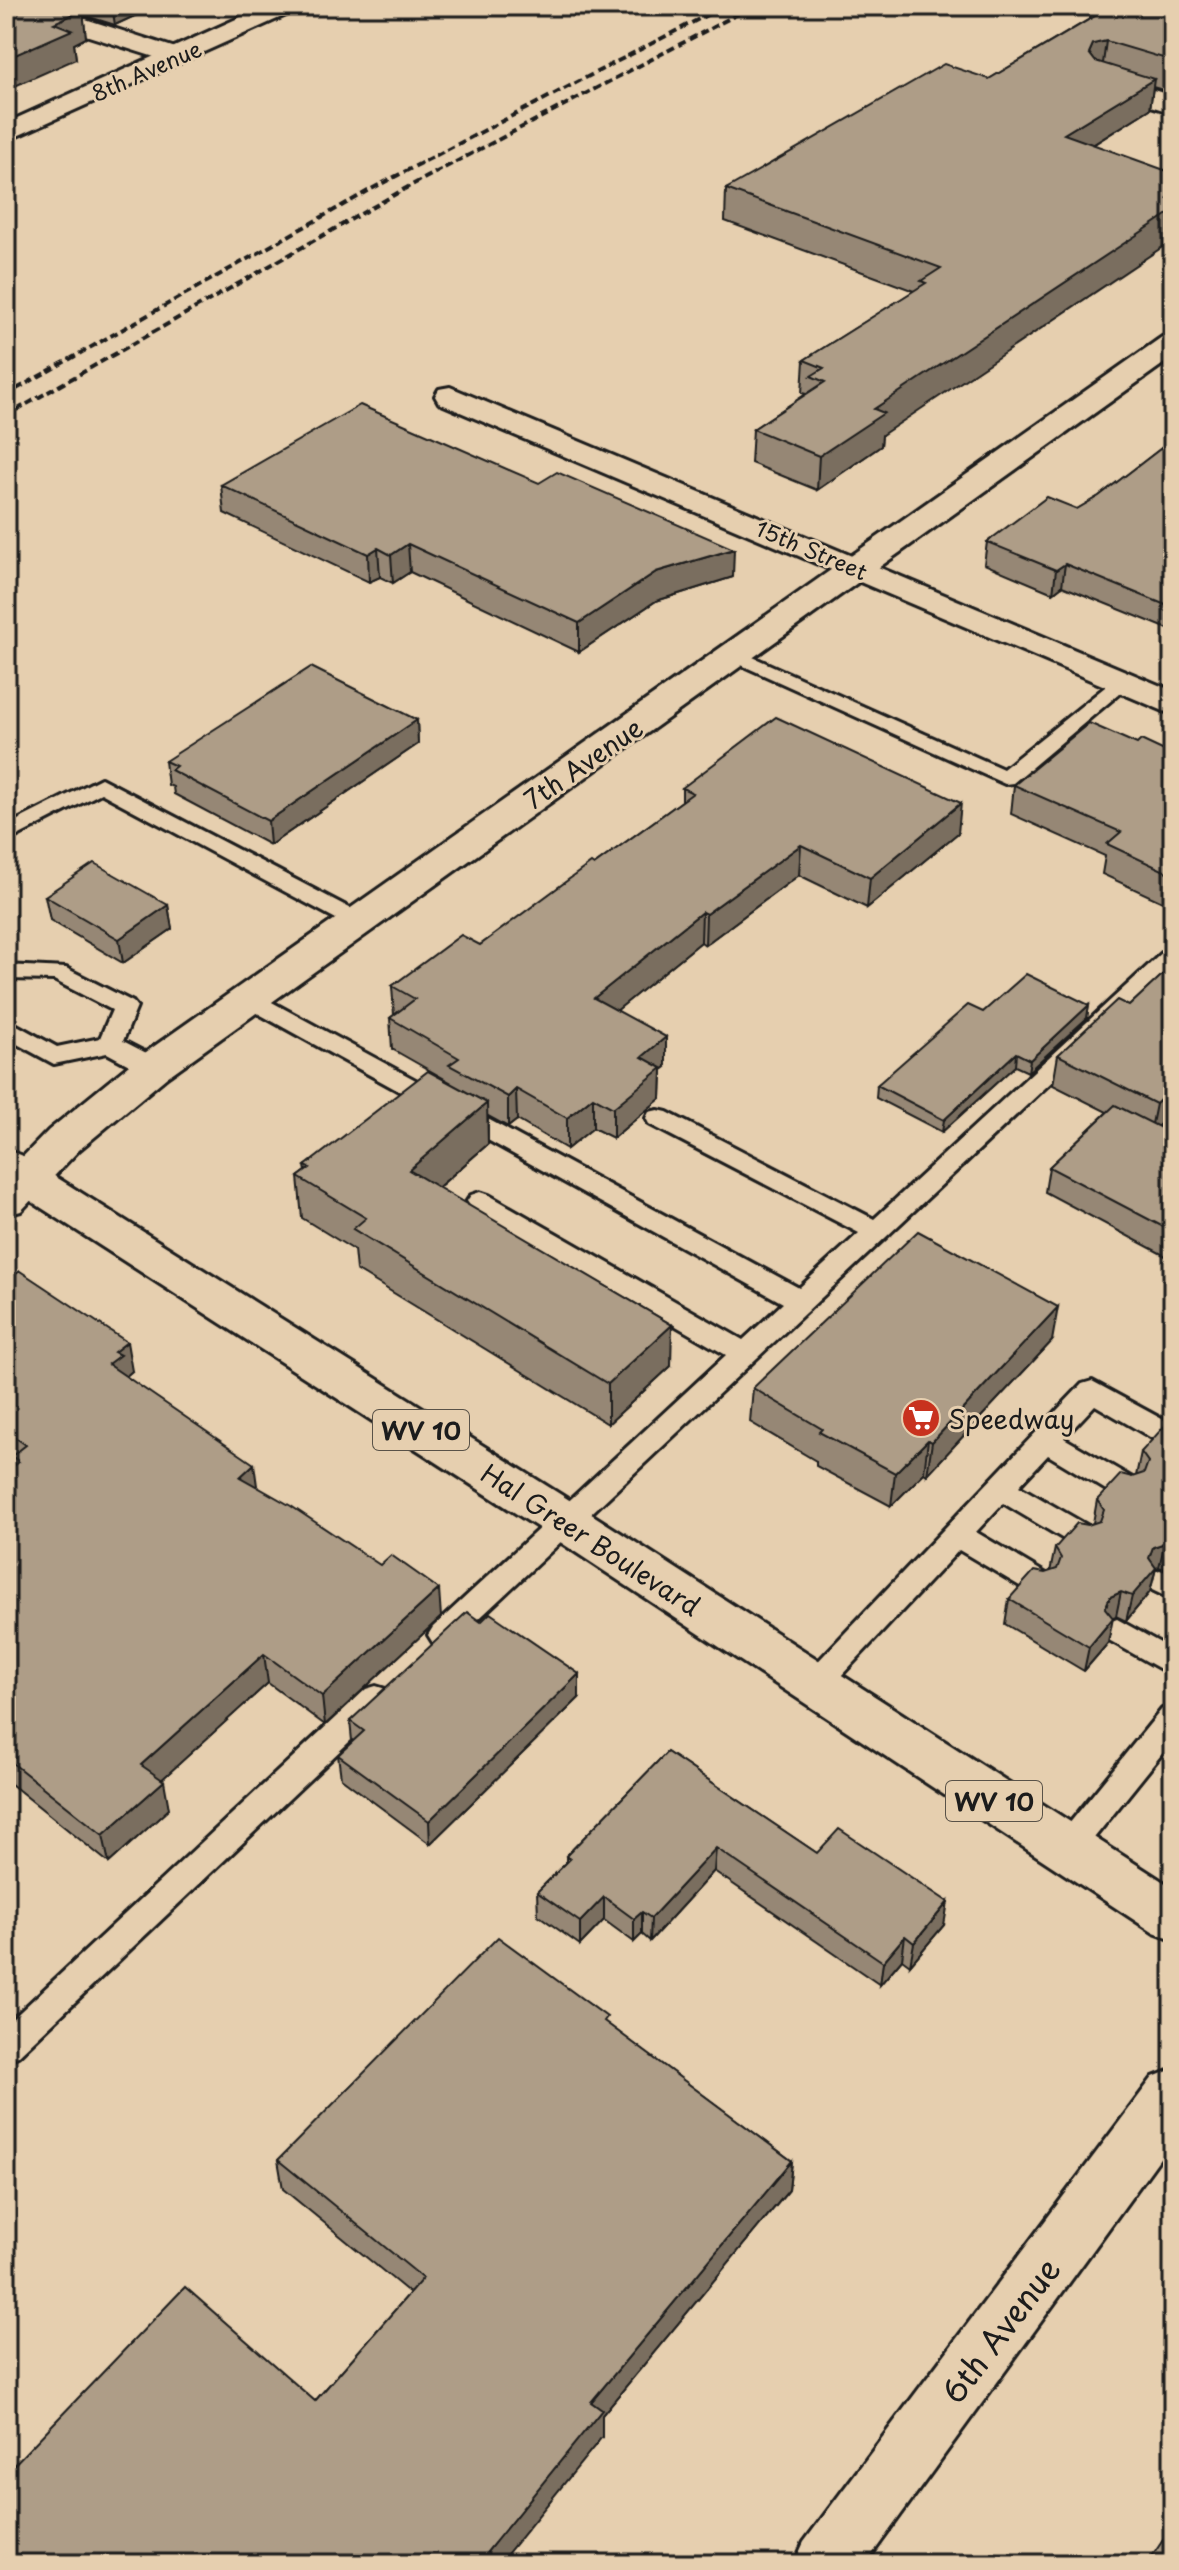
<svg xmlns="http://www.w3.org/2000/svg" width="1179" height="2570" font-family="'Playpen Sans',sans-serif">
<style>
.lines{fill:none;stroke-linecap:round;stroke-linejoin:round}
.service-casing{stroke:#1c1c1c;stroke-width:6}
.minor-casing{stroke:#1c1c1c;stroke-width:6}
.tertiary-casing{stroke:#1c1c1c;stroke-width:6}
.secondary-casing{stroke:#1c1c1c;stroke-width:6}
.primary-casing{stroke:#1c1c1c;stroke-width:6}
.service{fill:#e6cfaf;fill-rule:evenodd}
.minor{fill:#e6cfaf;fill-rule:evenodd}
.tertiary{fill:#e6cfaf;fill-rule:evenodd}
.secondary{fill:#e6cfaf;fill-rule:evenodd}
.primary{fill:#e6cfaf;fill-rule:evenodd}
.rail{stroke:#1c1c1c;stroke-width:4;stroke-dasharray:8 4;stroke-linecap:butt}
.wall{fill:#968774;stroke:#1c1c1c;stroke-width:2}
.shaded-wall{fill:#7a6e5e;stroke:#1c1c1c;stroke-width:2}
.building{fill:#ae9d87;stroke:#1c1c1c;stroke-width:2}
.labels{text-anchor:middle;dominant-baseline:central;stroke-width:6;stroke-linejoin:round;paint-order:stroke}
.far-street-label{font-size:22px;fill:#1c1c1c;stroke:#e6cfaf}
.shield{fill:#e6cfaf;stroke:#595248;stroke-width:2}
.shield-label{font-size:24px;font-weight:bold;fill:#1c1c1c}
.street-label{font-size:26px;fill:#1c1c1c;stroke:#e6cfaf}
.poi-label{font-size:26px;fill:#1c1c1c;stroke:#e6cfaf;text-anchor:start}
.near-street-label{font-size:32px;fill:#1c1c1c;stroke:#e6cfaf}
</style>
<rect width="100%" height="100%" fill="#e6cfaf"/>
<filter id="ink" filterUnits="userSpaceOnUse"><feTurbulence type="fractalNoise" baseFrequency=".0125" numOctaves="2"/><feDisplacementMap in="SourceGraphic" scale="16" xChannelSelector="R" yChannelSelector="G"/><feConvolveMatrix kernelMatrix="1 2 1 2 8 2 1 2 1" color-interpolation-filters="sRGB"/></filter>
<g filter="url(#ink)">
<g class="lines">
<defs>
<g id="service">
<polygon points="735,649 1003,769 1115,679 1129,679 1132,683 1013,783 1005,784 728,659 725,655 728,651"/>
<polygon points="101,778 367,917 370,922 367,927 351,927 101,793 6,842 6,826"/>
<polygon points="1173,948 1173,968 453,1643 443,1647 433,1643 428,1635 433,1627 726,1355 471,1207 467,1201 471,1195 480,1192 489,1195 743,1340 783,1303 241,1004 237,999 241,994 257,994 799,1288 859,1233 649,1124 646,1118 649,1112 658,1110 667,1112 874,1219 1165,950"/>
<polygon points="6,965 66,968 133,1002 137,1007 123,1041 162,1061 165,1067 162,1073 144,1073 107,1053 54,1064 6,1038 6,1019 57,1047 100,1038 112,1010 54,980 6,979"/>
<polygon points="1092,1381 1173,1425 1173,1447 1162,1444 1095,1405 1064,1438 1136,1480 1140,1488 1136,1496 1126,1499 1116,1496 1048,1455 1019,1486 1092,1528 1096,1536 1092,1544 1082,1547 1072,1544 1003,1503 976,1532 1050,1576 1054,1584 1050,1592 1040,1595 1030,1592 959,1550 825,1693 815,1696 805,1693 800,1684 805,1675 1082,1384"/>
<polygon points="1160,1570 1173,1575 1173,1600 1150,1589 1146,1581 1150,1573"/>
<polygon points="1117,1619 1173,1650 1173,1676 1107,1639 1102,1631 1107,1623"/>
<polygon points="376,1686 386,1689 391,1698 386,1707 18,2056 6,2061 6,2025 366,1689"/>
<polygon points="1173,1706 1173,1740 1078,1858 1067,1862 1056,1858 1052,1849 1056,1840 1162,1709"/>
</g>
<g id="minor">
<polygon points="7,6 45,6 185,51 189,56 185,61 167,61 10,11"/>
<polygon points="1101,74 1173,96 1173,113 1092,88 1088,82 1092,76"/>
<polygon points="450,387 1173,691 1173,715 439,403 435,396 439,389"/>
<polygon points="1173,2069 1173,2140 865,2564 794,2564 804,2542 1153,2077"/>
</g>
<polygon id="tertiary" points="1173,334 1173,357 167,1077 79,1150 21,1211 6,1215 6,1174 49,1130 139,1057 1162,337"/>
<polygon id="secondary" points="265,6 298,6 295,11 6,141 6,123"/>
<polygon id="primary" points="6,1150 21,1155 582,1508 1173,1888 1173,1940 1154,1933 548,1534 6,1185"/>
</defs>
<use href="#service" class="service-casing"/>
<use href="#minor" class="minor-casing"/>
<use href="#tertiary" class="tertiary-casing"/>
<use href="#secondary" class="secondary-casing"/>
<use href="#primary" class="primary-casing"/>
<use href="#service" class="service"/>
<use href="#minor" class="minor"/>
<use href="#tertiary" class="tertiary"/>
<use href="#secondary" class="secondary"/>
<use href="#primary" class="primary"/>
<g class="rail">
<polyline points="6,395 377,186 724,6"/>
<polyline points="6,416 408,187 753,6"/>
</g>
</g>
<g class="wall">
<polygon points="6,6 156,6 115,25 83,15 86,38 74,44 76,59"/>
<polygon points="1091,6 1173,6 1173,93 1153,87 1150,109 1093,145 882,435 881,446 817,490 751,463 753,429 806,394 802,393 804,360 914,291 725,221 726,189 989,79 1091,18 1090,18"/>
<polygon points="1173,439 1173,631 1062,586 1053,593 984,564 987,542 1077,509 1099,496"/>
<polygon points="221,485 733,577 656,601 579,652 410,572 393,583 380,577 369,582 224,513"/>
<polygon points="417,720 418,744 270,845 174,794 173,787 168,785 165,761"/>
<polygon points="1137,744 1173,755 1173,907 1102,874 1105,856 1011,814 1014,785"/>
<polygon points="682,788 958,833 867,908 799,875 705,945 701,942 617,1010 666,1067 662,1070 661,1098 613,1138 593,1128 567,1149 517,1120 508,1127 488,1116 488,1144 438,1188 671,1366 608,1424 356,1270 354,1250 302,1218 298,1177 306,1171 305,1166 450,1082 392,1049 390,1018 394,1015 392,986 480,945 594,865 682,801"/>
<polygon points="45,896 168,905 172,929 123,963 50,920"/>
<polygon points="1173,965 1158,1126 1173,1134 1173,1260 1045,1192 1049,1167 1107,1112 1053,1085 1058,1055 1129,1006"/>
<polygon points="1089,1005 1087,1018 1028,1072 1015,1066 942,1132 876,1098 877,1085 983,1012"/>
<polygon points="6,1278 132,1371 126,1376 257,1487 441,1617 325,1725 268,1683 161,1780 169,1809 109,1863 6,1780 6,1472 14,1466 13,1460 6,1455"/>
<polygon points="1052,1341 927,1475 924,1473 891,1506 816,1466 816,1461 750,1422 753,1388"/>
<polygon points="1173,1423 1173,1566 1169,1570 1159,1567 1156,1568 1150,1592 1126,1621 1116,1616 1112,1618 1108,1643 1084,1671 1005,1624 1009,1599 1045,1573 1050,1572 1055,1548 1088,1525 1093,1523 1097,1500 1136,1476 1141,1452"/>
<polygon points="579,1698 430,1844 341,1778 338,1755 352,1741 350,1721"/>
<polygon points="667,1752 817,1853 944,1925 910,1965 902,1959 880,1985 714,1871 650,1941 642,1934 634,1942 604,1920 580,1945 538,1915 537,1892 566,1863 566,1856"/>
<polygon points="607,2024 792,2161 789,2190 602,2415 602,2437 315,2401 410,2293 283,2189 278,2160"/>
</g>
<g class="shaded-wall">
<polygon points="112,6 156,6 115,25"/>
<polygon points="83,10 86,38 74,44 76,59 6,90 6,59 54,23"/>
<polygon points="1106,41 1102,71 1089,53 1093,44"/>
<polygon points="1154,79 1150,109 1060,165 1064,134"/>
<polygon points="1173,195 1173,240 882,435 881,446 817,490 819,456 874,409"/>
<polygon points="408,544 410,572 393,583 391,555"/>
<polygon points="378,548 380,577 369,582 368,554"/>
<polygon points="734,549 733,577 656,601 579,652 579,623 656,572"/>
<polygon points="1065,564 1062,586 1053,593 1056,570"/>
<polygon points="417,720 418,744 270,845 268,821"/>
<polygon points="961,803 958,833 867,908 870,878"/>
<polygon points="801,845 799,875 705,945 706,914"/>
<polygon points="168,905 172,929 123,963 119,939"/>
<polygon points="702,912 701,942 594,1029 594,998"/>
<polygon points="1089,1005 1087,1018 1028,1072 1030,1060"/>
<polygon points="666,1037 666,1067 662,1070 661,1098 613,1138 613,1108 642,1057"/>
<polygon points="1016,1053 1015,1066 942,1132 944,1120"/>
<polygon points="1173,1087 1173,1111 1150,1134 1156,1104"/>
<polygon points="516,1089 517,1120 508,1127 508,1097"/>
<polygon points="593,1097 593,1128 567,1149 567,1118"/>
<polygon points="487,1103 488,1144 411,1211 409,1170"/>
<polygon points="1058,1307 1052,1341 927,1475 932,1442"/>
<polygon points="672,1325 671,1366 608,1424 608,1384"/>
<polygon points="127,1342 132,1371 124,1378 108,1364 114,1352"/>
<polygon points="928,1440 924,1473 891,1506 895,1473"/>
<polygon points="254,1464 258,1493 240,1477"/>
<polygon points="1165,1543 1159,1567 1156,1568 1150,1592 1126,1621 1132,1596 1153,1547"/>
<polygon points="1173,1554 1173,1566 1169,1570"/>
<polygon points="439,1589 441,1617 325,1725 322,1696"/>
<polygon points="1121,1592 1116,1616 1104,1621 1105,1608 1110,1597"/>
<polygon points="1113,1618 1108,1643 1084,1671 1089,1647"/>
<polygon points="264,1654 268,1683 147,1793 141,1765"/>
<polygon points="579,1674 579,1698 430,1844 429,1821"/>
<polygon points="164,1781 169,1809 109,1863 103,1835"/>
<polygon points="716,1848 714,1871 650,1941 651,1918"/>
<polygon points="604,1897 604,1920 580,1945 580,1922"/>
<polygon points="948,1902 944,1925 910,1965 914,1943"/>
<polygon points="642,1912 642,1934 634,1942 634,1919"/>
<polygon points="905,1936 902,1959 880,1985 883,1962"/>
<polygon points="792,2161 789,2190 602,2415 602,2437 499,2564 483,2564 487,2552 591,2402"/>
</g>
<g class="building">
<polygon points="6,6 69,6 83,10 54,23 72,30 6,59"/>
<polygon points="1112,6 1173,6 1173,61 1106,41 1093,44 1089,53 1095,61 1154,79 1064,134 1173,173 1173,195 1168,198 1173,200 1173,211 874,409 884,413 819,456 753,429 825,382 811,376 824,368 804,360 926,283 921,281 941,268 726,189 944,64 989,79"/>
<polygon points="360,405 539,483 557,472 734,549 656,572 579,623 408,544 391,555 378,548 368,554 221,485"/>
<polygon points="1173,439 1173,608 1065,564 1056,570 987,542 1047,497 1077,509 1099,496"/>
<polygon points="311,667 417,720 268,821 171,770 176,766 165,761"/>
<polygon points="776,717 961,803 870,878 801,845 706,914 702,912 594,998 666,1037 642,1057 662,1068 613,1108 593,1097 567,1118 516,1089 508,1097 449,1065 459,1058 390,1018 415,999 392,986 461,935 480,945 591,863 594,865 693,793 682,788"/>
<polygon points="1089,723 1137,744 1141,740 1173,755 1173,875 1107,844 1121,832 1014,785"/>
<polygon points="94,863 168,905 119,939 45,896"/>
<polygon points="1173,965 1173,1087 1156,1104 1058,1055 1117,1000 1129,1006"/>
<polygon points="1026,974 1089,1005 1030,1060 1016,1053 944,1120 877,1085 968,1005 983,1012"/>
<polygon points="428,1071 487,1103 409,1170 672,1325 608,1384 353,1229 366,1218 298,1177 310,1168 305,1166"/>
<polygon points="1115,1105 1173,1134 1173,1232 1049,1167"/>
<polygon points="918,1231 1058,1307 932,1442 928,1440 895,1473 819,1432 822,1429 753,1388"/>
<polygon points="20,1271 127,1342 114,1352 120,1355 108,1364 254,1464 240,1477 291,1506 380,1565 391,1555 439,1589 322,1696 264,1654 141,1765 164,1781 103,1835 6,1758 6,1472 19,1462 12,1456 26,1445 6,1431 6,1278 8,1280"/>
<polygon points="1168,1422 1173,1423 1173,1545 1165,1543 1153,1547 1149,1558 1156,1568 1132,1596 1121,1592 1110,1597 1105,1608 1113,1618 1089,1647 1009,1599 1034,1571 1045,1573 1057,1569 1061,1558 1055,1548 1077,1523 1088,1525 1100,1521 1104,1510 1097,1500 1121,1474 1132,1477 1144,1473 1148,1462 1141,1452"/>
<polygon points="467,1612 481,1622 490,1613 579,1674 429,1821 338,1755 364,1731 350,1721"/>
<polygon points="667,1752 817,1853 839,1829 948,1902 914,1943 905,1936 883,1962 716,1848 651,1918 642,1912 634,1919 604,1897 580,1922 537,1892 570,1859 566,1856"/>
<polygon points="498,1937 607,2017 604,2021 792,2161 591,2402 602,2410 487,2552 490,2555 483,2564 6,2564 6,2473 185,2287 315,2401 423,2278 278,2160"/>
<polygon points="1173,2525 1173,2564 1147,2564"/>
</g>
</g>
<defs>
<symbol id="supermarket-disc" viewBox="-11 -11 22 22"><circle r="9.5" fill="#c8321e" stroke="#e6cfaf"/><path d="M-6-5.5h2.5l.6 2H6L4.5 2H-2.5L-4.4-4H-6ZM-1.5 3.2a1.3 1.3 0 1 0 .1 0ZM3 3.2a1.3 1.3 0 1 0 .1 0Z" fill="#fff"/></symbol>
</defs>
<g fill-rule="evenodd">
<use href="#supermarket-disc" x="899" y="1396" width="44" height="44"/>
</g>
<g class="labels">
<g class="far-street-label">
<text transform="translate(146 70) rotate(-24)">8th Avenue</text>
<text transform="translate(812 549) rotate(23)">15th Street</text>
</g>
<g class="shield">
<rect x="373" y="1410" width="96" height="40" rx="6"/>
<rect x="946" y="1781" width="96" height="40" rx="6"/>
</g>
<g class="shield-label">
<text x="421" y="1430">WV 10</text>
<text x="994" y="1801">WV 10</text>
</g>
<g class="street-label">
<text transform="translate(583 763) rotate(-35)">7th Avenue</text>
<text transform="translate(591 1539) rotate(33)">Hal Greer Boulevard</text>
</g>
<g class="poi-label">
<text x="949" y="1418">Speedway</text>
</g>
<g class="near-street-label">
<text transform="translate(1000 2330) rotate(-53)">6th Avenue</text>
</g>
</g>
<rect width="1179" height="2570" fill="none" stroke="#e6cfaf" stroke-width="32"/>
<rect x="16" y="16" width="1147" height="2538" fill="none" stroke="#1c1c1c" stroke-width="3" filter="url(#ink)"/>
</svg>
